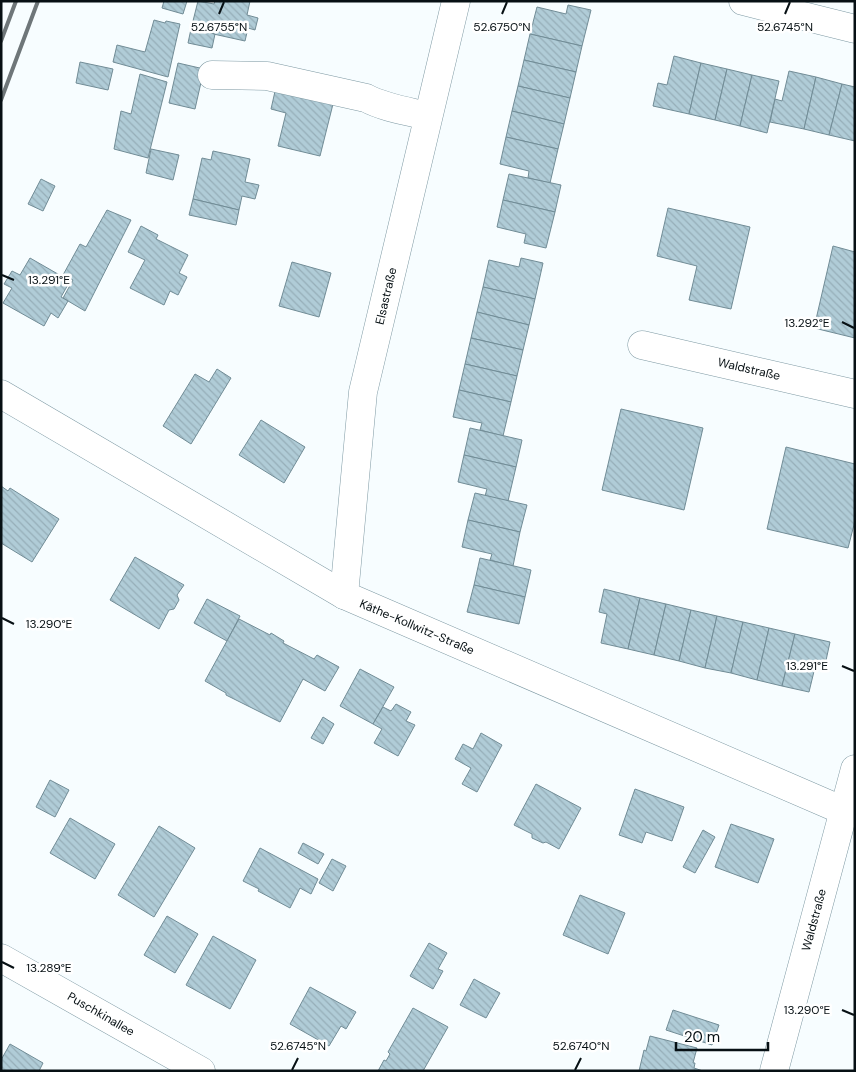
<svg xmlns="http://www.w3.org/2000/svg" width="856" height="1072" font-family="'DM Sans',sans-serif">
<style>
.building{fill:url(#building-back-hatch);stroke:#718c96}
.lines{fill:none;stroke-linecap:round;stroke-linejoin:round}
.minor-casing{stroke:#7e99a3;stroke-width:29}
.minor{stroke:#fff;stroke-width:28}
.rail{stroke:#6e7679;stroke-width:4}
.ticks{fill:none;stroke:#071014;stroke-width:2}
.labels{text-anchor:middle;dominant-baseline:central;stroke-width:5;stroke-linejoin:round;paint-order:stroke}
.street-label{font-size:12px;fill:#071014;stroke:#fff}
.ticks-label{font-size:12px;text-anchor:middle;fill:#071014;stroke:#fff;stroke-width:5;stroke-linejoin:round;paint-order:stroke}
</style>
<defs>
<pattern id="building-back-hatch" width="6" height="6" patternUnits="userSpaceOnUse" patternTransform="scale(1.25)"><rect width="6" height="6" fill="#b0ccd7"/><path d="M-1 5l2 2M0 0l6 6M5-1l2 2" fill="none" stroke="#96aeb8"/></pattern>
</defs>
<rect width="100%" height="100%" fill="#f7fdff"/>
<g class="building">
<polygon points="164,1 187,1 183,14 162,8"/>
<polygon points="198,1 214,4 215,1 250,1 247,15 258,18 255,30 248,28 245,41 191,29"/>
<polygon points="568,5 591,10 582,46 530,34 537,7 566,14"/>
<polygon points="154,20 165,23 166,21 180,24 168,77 113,62 117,45 145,52"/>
<polygon points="191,29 215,34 212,48 188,43"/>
<polygon points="530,34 582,46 576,72 524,60"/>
<polygon points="674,56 701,63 689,114 653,106 658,83 667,85"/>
<polygon points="524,60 576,72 570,98 518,86"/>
<polygon points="80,62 113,69 108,90 76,83"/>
<polygon points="178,63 204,69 195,109 169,103"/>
<polygon points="701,63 727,69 715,120 689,114"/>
<polygon points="727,69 752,75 740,126 715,120"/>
<polygon points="789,71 816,77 804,129 770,122 775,99 782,101"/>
<polygon points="140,74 167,82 148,158 114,149 121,111 131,114"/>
<polygon points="752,75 779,81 767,133 740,126"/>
<polygon points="816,77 842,84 829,135 804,129"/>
<polygon points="842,84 855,87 855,141 829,135"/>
<polygon points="518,86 570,98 564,124 512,111"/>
<polygon points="276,87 334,100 320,156 278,146 286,113 271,109"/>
<polygon points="512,111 564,124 558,149 506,137"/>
<polygon points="506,137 558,149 550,183 528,178 529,171 500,164"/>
<polygon points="151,149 179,155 173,180 146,173"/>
<polygon points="213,151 250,159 245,182 259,185 255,199 242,196 239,210 193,199 202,158 211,160"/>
<polygon points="509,174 561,185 555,212 503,200"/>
<polygon points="41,179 55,186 43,211 28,204"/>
<polygon points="193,199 239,210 236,225 189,215"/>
<polygon points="503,200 555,212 546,248 524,243 526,234 497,227"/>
<polygon points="668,208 750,227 731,309 689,300 697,266 657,256"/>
<polygon points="107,210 131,220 85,311 63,298 73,280 63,275 80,244 86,247"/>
<polygon points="141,226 158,235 156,239 188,255 179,273 187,277 178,295 170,291 164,305 130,288 145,260 128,252"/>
<polygon points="833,246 855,252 855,338 814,328"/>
<polygon points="30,258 70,281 61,297 68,301 58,318 51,313 44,326 3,303 12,288 4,284 12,271 20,275"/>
<polygon points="521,258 543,263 535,299 483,287 489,260 519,267"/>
<polygon points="292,262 331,273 319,317 279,306"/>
<polygon points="483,287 535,299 529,325 477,312"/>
<polygon points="477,312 529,325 523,350 471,338"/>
<polygon points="471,338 523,350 517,376 465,364"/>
<polygon points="465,364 517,376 511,402 459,390"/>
<polygon points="217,369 231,378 191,444 163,426 195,374 209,382"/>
<polygon points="459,390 511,402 503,436 480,430 482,423 453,417"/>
<polygon points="621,409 703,428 684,510 602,490"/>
<polygon points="261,420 305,447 284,483 239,455"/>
<polygon points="470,428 522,440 516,467 464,455"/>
<polygon points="786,447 855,464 855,521 848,548 767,529"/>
<polygon points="464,455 516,467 508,501 485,496 487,489 458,482"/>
<polygon points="1,486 8,491 10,488 59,519 32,562 1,543"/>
<polygon points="475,493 527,505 520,532 468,520"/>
<polygon points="468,520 520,532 513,566 490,560 492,554 462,547"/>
<polygon points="135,557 184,585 177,595 179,600 174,609 169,610 159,629 110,600"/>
<polygon points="480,558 531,570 525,597 474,585"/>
<polygon points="474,585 525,597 519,624 467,612"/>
<polygon points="604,589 640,598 628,649 601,643 607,614 599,612"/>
<polygon points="640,598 666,604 654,655 628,649"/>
<polygon points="207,599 240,616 227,641 194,623"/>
<polygon points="666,604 691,610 679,661 654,655"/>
<polygon points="691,610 717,616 705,668 679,661"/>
<polygon points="717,616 743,622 731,673 705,668"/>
<polygon points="239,619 270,635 271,633 284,641 283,643 314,659 317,655 339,667 325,691 303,679 280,722 226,695 226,693 205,681"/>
<polygon points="743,622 769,628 757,680 731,673"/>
<polygon points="769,628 795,634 782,686 757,680"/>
<polygon points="795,634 830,642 825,665 816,663 809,692 782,686"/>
<polygon points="360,669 394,687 373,724 340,706"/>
<polygon points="396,704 411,712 406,721 415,725 398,756 374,743 382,729 373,724 383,707 391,711"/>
<polygon points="323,717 334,724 323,744 311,738"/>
<polygon points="481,733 502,745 477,792 462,784 471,768 455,759 463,744 473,749"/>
<polygon points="50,780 69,790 55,817 36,807"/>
<polygon points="536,784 581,808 559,849 546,842 543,843 532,838 532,834 514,825"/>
<polygon points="635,789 684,807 672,841 646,832 642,843 619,835"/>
<polygon points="70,818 115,844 95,879 50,853"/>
<polygon points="731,824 774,839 758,883 715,867"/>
<polygon points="159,826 195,848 154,917 118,895"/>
<polygon points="703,830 715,837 695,873 683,867"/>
<polygon points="303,843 324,854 318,864 298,853"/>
<polygon points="260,848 318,879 311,894 300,888 290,908 258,891 259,889 243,881"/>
<polygon points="332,859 346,866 333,891 319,883"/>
<polygon points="580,895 625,913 608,954 563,935"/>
<polygon points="167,916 198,934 175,973 144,955"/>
<polygon points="213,936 256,960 230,1009 186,985"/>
<polygon points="429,943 447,953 438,969 443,971 433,989 410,976"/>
<polygon points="474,979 500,993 486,1018 460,1005"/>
<polygon points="310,987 356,1012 346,1029 341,1026 329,1046 290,1024"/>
<polygon points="413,1008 448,1027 423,1071 378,1071 384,1060 386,1061 390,1054 388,1052"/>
<polygon points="673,1010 719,1025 712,1045 666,1030"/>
<polygon points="650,1036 697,1048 693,1063 695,1063 694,1068 703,1071 639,1071 644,1050 646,1051"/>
<polygon points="10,1044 43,1063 39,1071 1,1071 1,1060"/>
</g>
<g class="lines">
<defs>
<g id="minor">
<polyline points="743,1 855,29"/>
<path d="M 212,75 L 267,76 L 366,98 C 385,108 407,111 428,116"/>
<polyline points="642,345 855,394"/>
<polyline points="1,394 344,595 844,811 855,813"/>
<polyline points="344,595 363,392 456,1"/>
<polyline points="1,958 201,1071"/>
<polyline points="774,1071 855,769"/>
</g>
</defs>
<use href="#minor" class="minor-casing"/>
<use href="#minor" class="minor"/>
<g class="rail">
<polyline points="1,41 16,1"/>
<polyline points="1,100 38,1"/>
</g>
</g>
<path class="ticks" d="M 219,14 L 224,2M 502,14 L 507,2M 785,14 L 790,2M 2,275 L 14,280M 842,322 L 854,328M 2,618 L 14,624M 842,666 L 854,671M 2,962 L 14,968M 842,1010 L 854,1015M 292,1070 L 298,1058M 575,1070 L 581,1058"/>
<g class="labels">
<g class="street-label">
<text transform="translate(386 296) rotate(-77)">Elsastraße</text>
<text transform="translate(749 369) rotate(13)">Waldstraße</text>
<text transform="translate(417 627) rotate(23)">Käthe-Kollwitz-Straße</text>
<text transform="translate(814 920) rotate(-75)">Waldstraße</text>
<text transform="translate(101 1014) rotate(30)">Puschkinallee</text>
</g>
</g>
<g class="ticks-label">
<text x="219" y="31">52.6755°N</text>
<text x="502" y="31">52.6750°N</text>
<text x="785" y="31">52.6745°N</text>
<text x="49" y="284">13.291°E</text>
<text x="807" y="327">13.292°E</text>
<text x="49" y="628">13.290°E</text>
<text x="807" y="670">13.291°E</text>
<text x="49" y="972">13.289°E</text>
<text x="807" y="1014">13.290°E</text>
<text x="298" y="1050">52.6745°N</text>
<text x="581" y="1050">52.6740°N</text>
</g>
<rect width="856" height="1072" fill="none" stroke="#071014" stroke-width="5"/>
<path d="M676 1042v8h92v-8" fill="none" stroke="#071014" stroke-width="2.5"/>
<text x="684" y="1042" font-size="15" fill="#071014" stroke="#ffffff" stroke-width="4" paint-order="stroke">20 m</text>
</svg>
